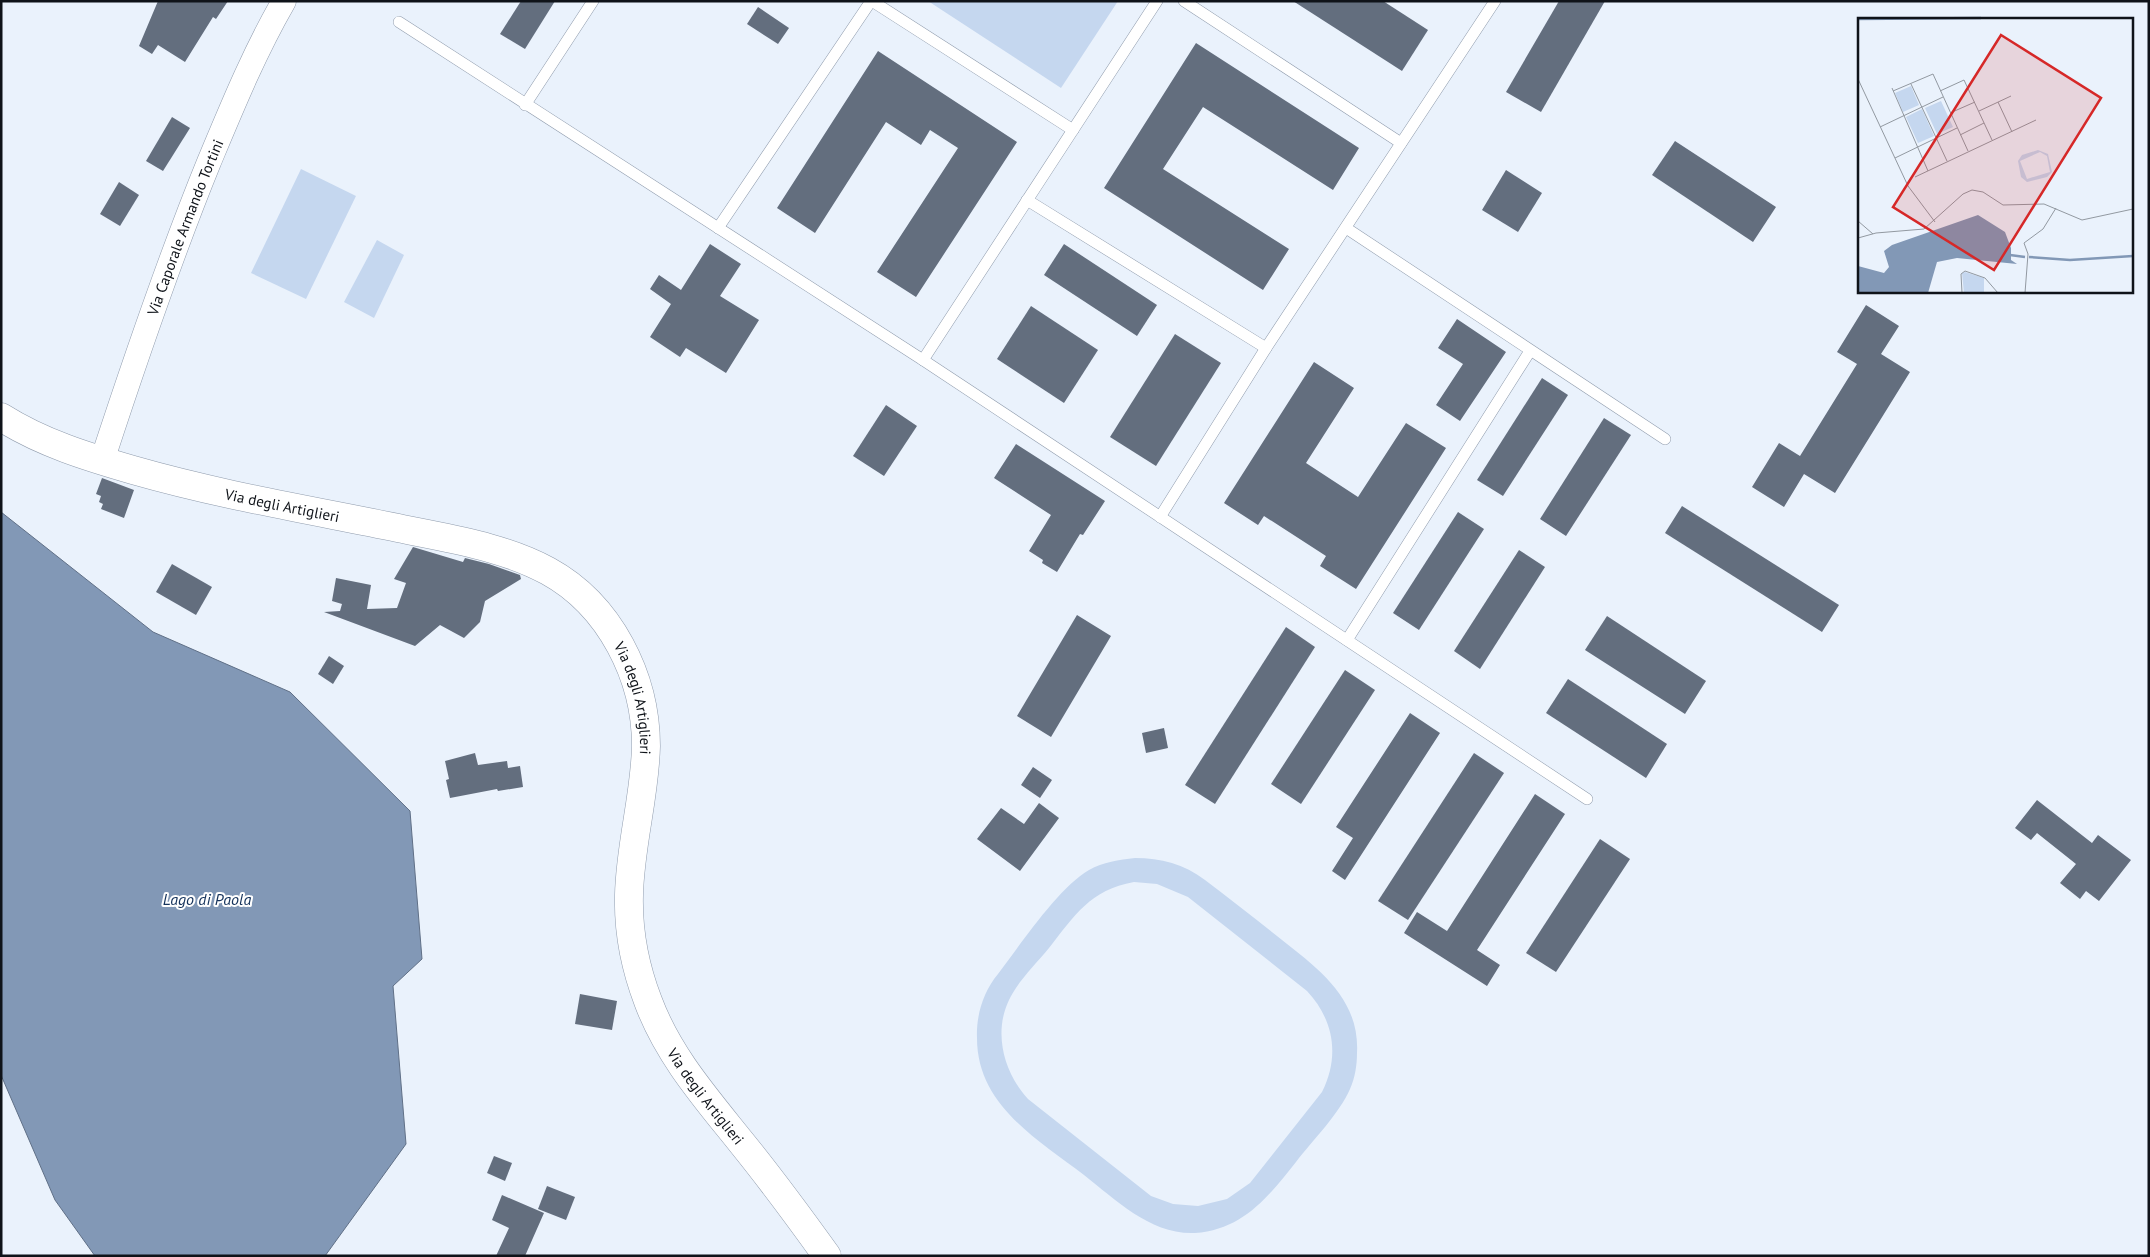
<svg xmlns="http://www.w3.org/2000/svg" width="2150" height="1257" font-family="'PT Sans',sans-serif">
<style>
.green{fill:#c5d7ef;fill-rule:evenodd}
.water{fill:#8298b6;stroke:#607087}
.building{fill:#636e7e}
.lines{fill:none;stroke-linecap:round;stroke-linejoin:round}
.lane-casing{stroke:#909cad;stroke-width:12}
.street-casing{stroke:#909cad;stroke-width:25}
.secondary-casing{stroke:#909cad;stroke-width:29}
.lane{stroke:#fff;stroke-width:11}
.street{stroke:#fff;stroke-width:24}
.secondary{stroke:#fff;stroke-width:28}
.labels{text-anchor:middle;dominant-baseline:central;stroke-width:4;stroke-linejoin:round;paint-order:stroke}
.street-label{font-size:15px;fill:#0f1319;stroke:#fff}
.water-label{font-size:16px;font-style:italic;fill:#15335c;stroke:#fff}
.inset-river{fill:none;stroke:#8298b6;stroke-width:2.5}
.inset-road{fill:none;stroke:#9299a1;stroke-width:1}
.view{fill:#d62828;fill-opacity:0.15;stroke:#d62828;stroke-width:2.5}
.inset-edge{fill:none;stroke:#0f1319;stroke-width:2.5}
</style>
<rect width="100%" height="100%" fill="#eaf2fc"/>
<g class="green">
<polygon points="928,1 1118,1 1061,88"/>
<polygon points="301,169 356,196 306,299 251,273"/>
<polygon points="377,240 404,255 374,318 344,302"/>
<path d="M 1135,858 C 1161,858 1184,864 1205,880 C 1229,898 1253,917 1277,936 C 1316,967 1360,997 1357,1053 C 1357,1065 1355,1078 1350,1089 C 1339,1114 1313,1140 1296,1162 C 1269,1196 1243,1230 1195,1233 C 1151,1235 1116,1200 1084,1175 C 1037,1139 977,1105 977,1038 C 976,1016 983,992 998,974 C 1020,945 1059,887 1089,870 C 1103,862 1119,860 1135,858 ZM 1134,882 L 1157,884 L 1188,897 L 1307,991 C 1334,1020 1340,1056 1322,1092 L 1250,1183 L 1227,1199 L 1198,1206 L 1173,1204 L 1151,1196 L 1028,1099 C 1004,1073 993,1033 1009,1000 C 1018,981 1036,964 1049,948 C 1075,915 1090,890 1134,882 Z"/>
</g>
<polygon class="water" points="1,512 153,632 290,692 410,811 422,959 393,986 406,1144 325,1256 95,1256 55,1200 1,1075"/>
<g class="building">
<polygon points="158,1 228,1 216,19 213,17 185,62 158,45 152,54 139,46"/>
<polygon points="521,1 555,1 525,49 500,34"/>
<polygon points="1293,1 1383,1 1428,30 1402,71"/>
<polygon points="1559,1 1605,1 1541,112 1506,92"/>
<polygon points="758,7 789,28 778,44 747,24"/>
<polygon points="1196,43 1359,148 1333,190 1203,107 1163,169 1289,249 1263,290 1104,188"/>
<polygon points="878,51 1017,142 916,297 877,272 958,148 930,130 921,145 886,122 815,233 777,208"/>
<polygon points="172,117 190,128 163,171 146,161"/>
<polygon points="1675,141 1776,207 1753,242 1652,175"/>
<polygon points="1506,170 1542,193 1518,232 1482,210"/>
<polygon points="119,182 139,195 120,226 100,214"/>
<polygon points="710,244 741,264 720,296 759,320 726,373 686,348 680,357 650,337 671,304 650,289 659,275 681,290"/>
<polygon points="1064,244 1157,305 1137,336 1044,275"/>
<polygon points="1866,305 1899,326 1881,354 1910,372 1835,493 1804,474 1784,507 1752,487 1779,443 1800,456 1857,364 1837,352"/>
<polygon points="1031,306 1098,350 1064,403 997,359"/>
<polygon points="1457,319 1506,352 1460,421 1436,405 1463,364 1438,348"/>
<polygon points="1175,334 1221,363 1156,466 1110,437"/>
<polygon points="1314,362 1354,388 1306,463 1358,497 1406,423 1446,448 1356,589 1320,566 1326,556 1264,516 1258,525 1224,503"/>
<polygon points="1542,378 1568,395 1503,496 1477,480"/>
<polygon points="886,405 917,426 884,476 853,456"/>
<polygon points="1604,418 1631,435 1566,536 1540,519"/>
<polygon points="1016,444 1105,501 1083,535 1080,534 1057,572 1042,563 1043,560 1029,551 1051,515 994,478"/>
<polygon points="102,478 134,490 124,518 101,509 103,504 99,502 101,496 96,494"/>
<polygon points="1682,506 1839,605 1822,632 1665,533"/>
<polygon points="1458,512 1484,529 1419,630 1393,613"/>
<polygon points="413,547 463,562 465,558 489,564 520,575 521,579 485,601 480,622 464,638 440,625 415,646 324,612 340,611 342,604 332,601 336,578 371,585 367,609 397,608 406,583 394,579"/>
<polygon points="1519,550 1545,567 1480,669 1454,651"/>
<polygon points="172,564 212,587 196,615 156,592"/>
<polygon points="1077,615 1111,636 1051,737 1017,716"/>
<polygon points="1607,616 1706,681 1685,714 1585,650"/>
<polygon points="1286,627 1315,647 1215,804 1185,785"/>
<polygon points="329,656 344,666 333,684 318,674"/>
<polygon points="1345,670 1375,690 1301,804 1271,784"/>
<polygon points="1568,679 1667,744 1646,778 1546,713"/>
<polygon points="1410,713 1440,733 1345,880 1332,871 1353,838 1336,827"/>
<polygon points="1164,728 1168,748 1146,753 1142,733"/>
<polygon points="475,753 478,765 507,761 508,768 520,766 523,787 498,791 497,789 450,798 446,780 449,779 445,761"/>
<polygon points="1474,753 1504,773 1408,920 1378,901"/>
<polygon points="1033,767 1052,780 1040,798 1021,785"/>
<polygon points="1535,794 1565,814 1477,950 1500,965 1487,986 1404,933 1417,912 1447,931"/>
<polygon points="2037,800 2092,843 2098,835 2131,860 2099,901 2086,891 2080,899 2060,883 2076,864 2037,833 2031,840 2015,828"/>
<polygon points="1039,803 1059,818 1020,871 977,839 1001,808 1024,824"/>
<polygon points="1600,839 1630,859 1556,972 1526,953"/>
<polygon points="580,994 617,1001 612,1030 575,1024"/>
<polygon points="494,1156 512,1163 505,1181 487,1173"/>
<polygon points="547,1186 575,1197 566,1220 538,1209"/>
<polygon points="502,1195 544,1213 525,1256 496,1256 509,1228 492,1220"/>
</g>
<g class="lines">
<defs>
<g id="lane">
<polyline points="872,1 1073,130"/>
<polyline points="1184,1 1401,143"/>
<polyline points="399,22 923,360 1587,799"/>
<polyline points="525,105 593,1"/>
<polyline points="1027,200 1266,348"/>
<polyline points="718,228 871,1"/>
<polyline points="1346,228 1665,439"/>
<polyline points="923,360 1157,1"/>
<polyline points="1160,517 1266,348 1495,1"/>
<polyline points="1347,640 1530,351"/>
</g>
<g id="street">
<path id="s1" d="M 102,461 C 135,360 169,260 209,162 C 232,107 254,53 284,1"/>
</g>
<g id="secondary">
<path id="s2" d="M 1,417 C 42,443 88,457 133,470 C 220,495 310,510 398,528 C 449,539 502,546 548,571 C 610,605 646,677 646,746 C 645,796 630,845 629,895 C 628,931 635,967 648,1001 C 668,1055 705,1097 741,1142 C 771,1179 799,1217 827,1256"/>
</g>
</defs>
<use href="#lane" class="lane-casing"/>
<use href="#street" class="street-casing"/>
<use href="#secondary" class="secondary-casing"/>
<use href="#lane" class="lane"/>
<use href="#street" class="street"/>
<use href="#secondary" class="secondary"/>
</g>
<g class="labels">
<g class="street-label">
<text stroke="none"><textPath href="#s1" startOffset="248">Via Caporale Armando Tortini</textPath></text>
<text stroke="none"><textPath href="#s2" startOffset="296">Via degli Artiglieri</textPath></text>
<text stroke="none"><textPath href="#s2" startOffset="731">Via degli Artiglieri</textPath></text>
<text stroke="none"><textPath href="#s2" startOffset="1151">Via degli Artiglieri</textPath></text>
</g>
<g class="water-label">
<text x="207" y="899">Lago di Paola</text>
</g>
</g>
<g transform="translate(1858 18)">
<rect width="275" height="275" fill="#eaf2fc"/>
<path d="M 53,68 L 61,87 L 45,94 L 37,75 ZM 83,83 L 95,109 L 79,116 L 67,90 ZM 64,91 L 76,118 L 60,125 L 48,99 ZM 180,132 L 190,136 L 194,154 L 189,159 L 169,164 L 163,159 L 160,143 L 164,137 ZM 182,134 L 189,138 L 192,154 L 169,161 L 162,143 ZM 107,254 L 126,260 L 126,275 L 106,275 L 104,255 Z" fill="#c5d7ef" fill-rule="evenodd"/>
<path d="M 120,197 L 147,214 L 153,230 L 153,242 L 159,246 L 99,240 L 79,244 L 70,275 L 0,275 L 0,248 L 26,255 L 31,249 L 26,233 L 34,227 Z" fill="#8298b6"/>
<path class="inset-river" d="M 0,1 L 123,0M 152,237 L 167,239M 171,239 L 212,242 L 275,238"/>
<path class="inset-road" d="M 0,61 L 50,168 L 77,204M 53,66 L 89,143M 34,70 L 70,153M 35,73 L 75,56 L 110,133M 82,73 L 106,62 L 134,122M 140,84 L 154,114M 121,93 L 153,78M 92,95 L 117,84M 22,109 L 85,79M 102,117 L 126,105M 37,140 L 99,110M 57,159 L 178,102M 0,203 L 15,216M 0,220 L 18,215 L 66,211 L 105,176 L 114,172 L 125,174 L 145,187 L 186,186 L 224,202 L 275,191M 104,275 L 103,256 L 107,253 L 127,260 L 140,275M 167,275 L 170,236 L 166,225 L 185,211 L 198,190"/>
<path class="view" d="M 143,17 L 243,80 L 136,252 L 35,189 Z"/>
<rect width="275" height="275" class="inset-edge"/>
</g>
<rect width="2150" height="1257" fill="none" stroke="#0f1319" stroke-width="5"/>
</svg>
